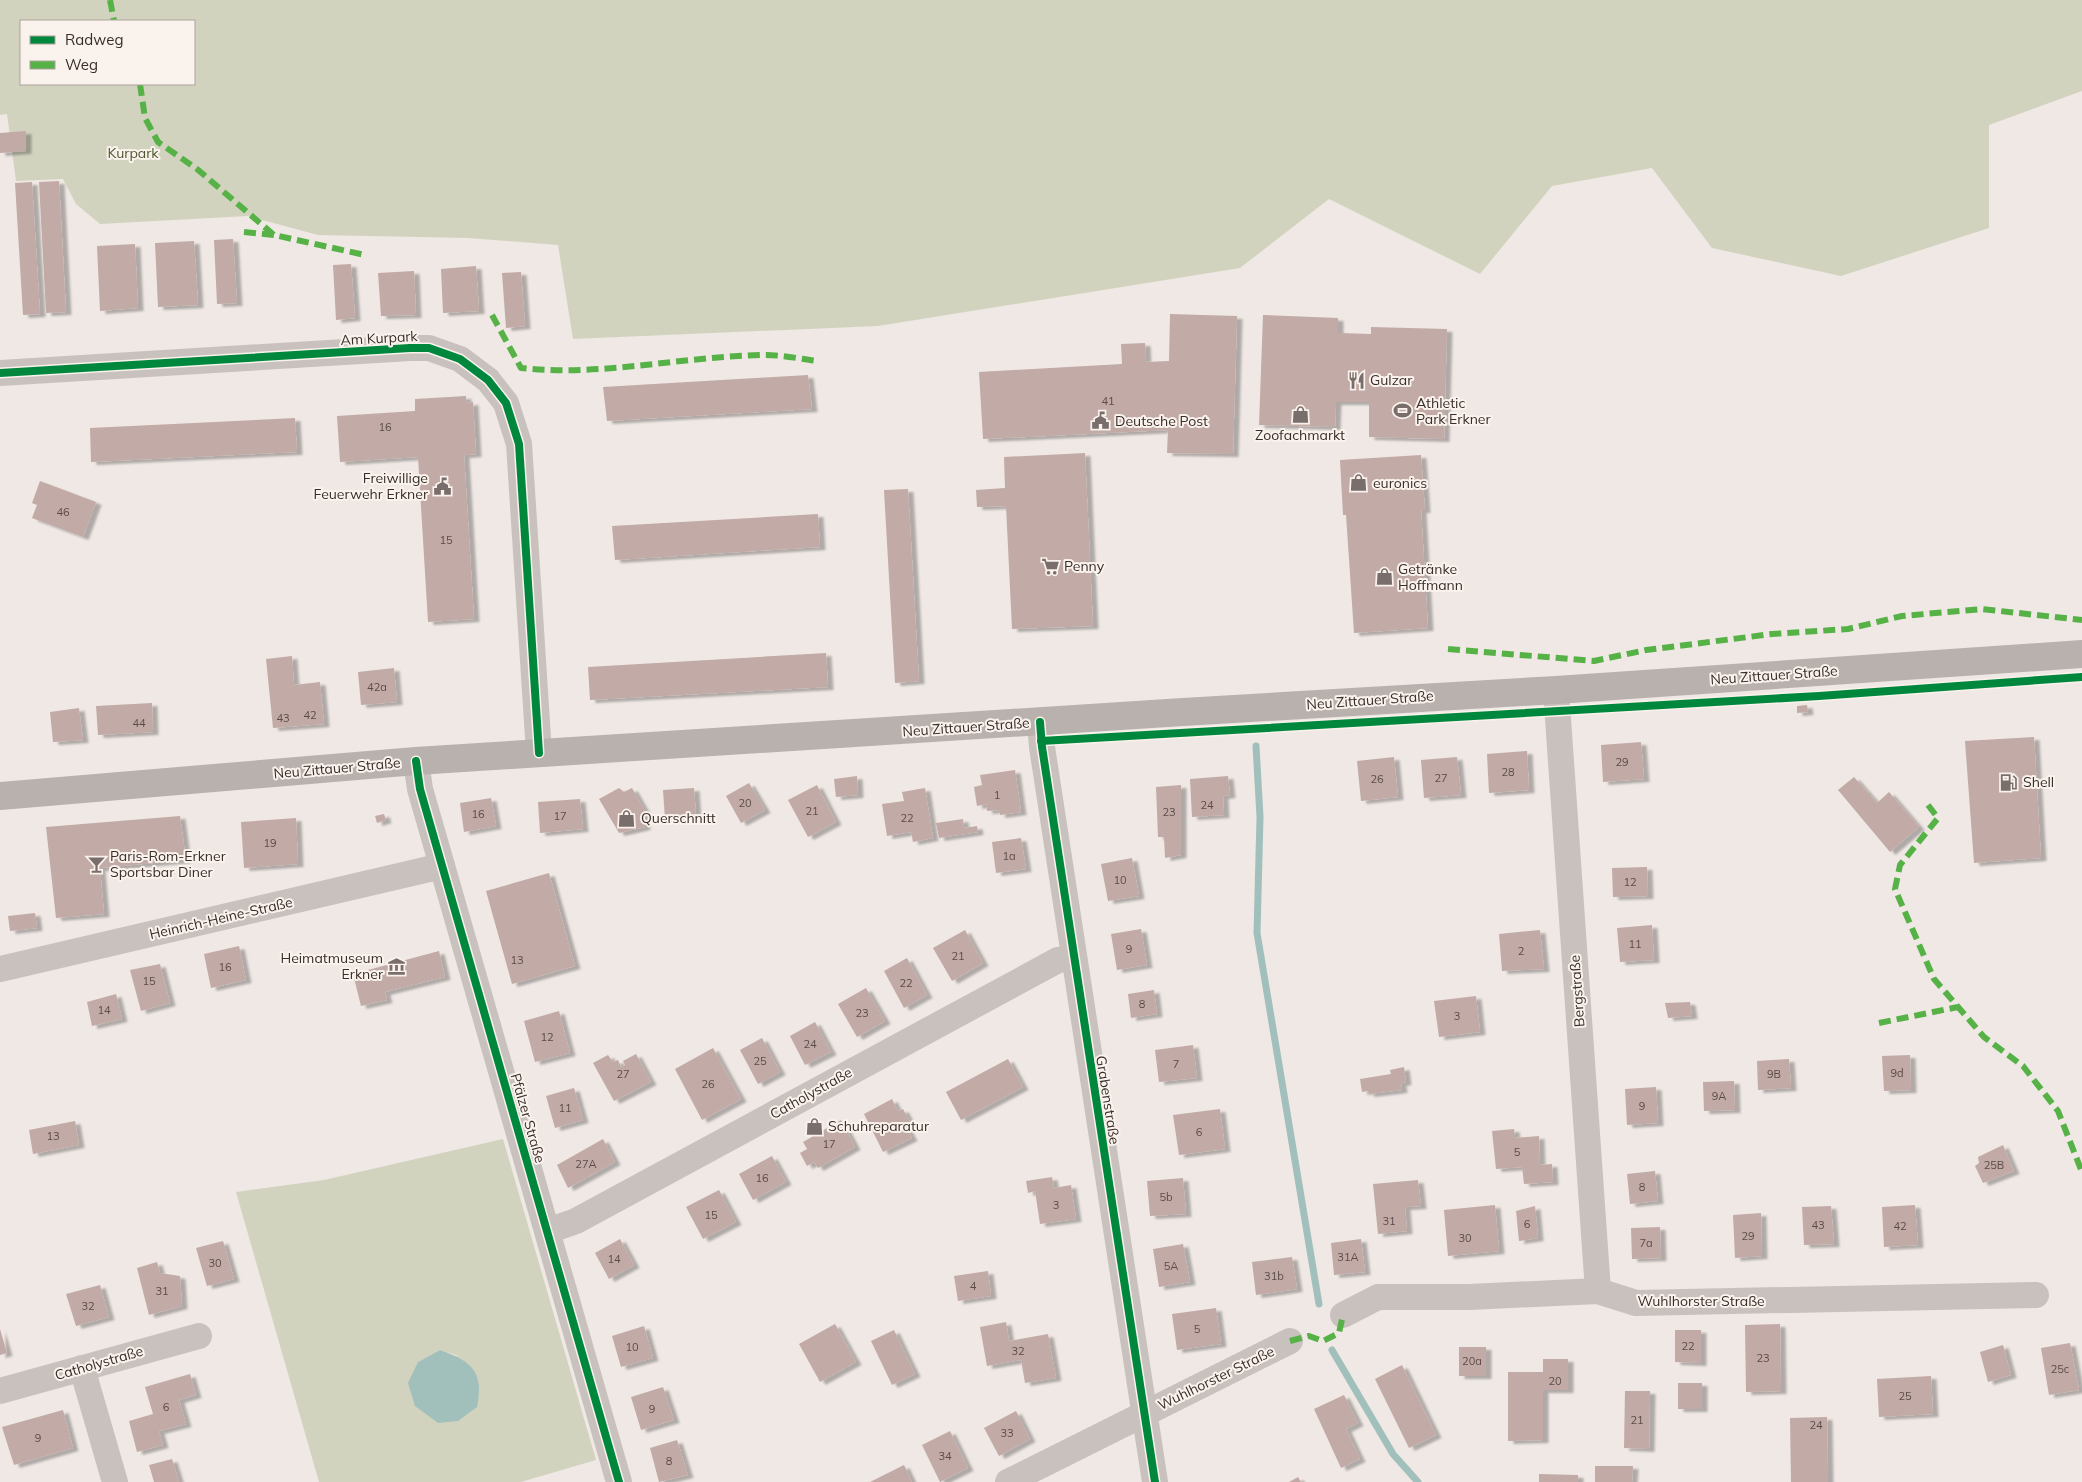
<svg xmlns="http://www.w3.org/2000/svg" width="2082" height="1482" font-family="Mulish,sans-serif">
<style>
.green{fill:#d2d3bf;fill-rule:evenodd}
.water{fill:#a1c0bc}
.lines{fill:none;stroke-linecap:round;stroke-linejoin:round}
.stream{stroke:#a1c0bc;stroke-width:7}
.building{fill:#c2aaa6;filter:url(#shadow)}
.street{stroke:#c8c1bd;stroke-width:26}
.secondary{stroke:#b9b1ad;stroke-width:28}
.quiet{stroke:#56b246;stroke-width:6;stroke-dasharray:12 6;stroke-linecap:butt}
.cycleway-casing{stroke:#faf2ec;stroke-width:11}
.cycleway{stroke:#00873e;stroke-width:8}
.labels{text-anchor:middle;dominant-baseline:central;stroke-width:4;stroke-linejoin:round;paint-order:stroke}
.number-label{font-size:11px;fill:#5b4c49}
.park-label{font-size:14px;fill:#4d572f;stroke:#faf2ec}
.street-label{font-size:14px;fill:#392d2a;stroke:#faf2ec}
.poi-label{font-size:14px;fill:#392d2a;stroke:#faf2ec;text-anchor:start}
</style>
<defs>
<filter id="shadow"><feDropShadow dx="5.5" dy="3" stdDeviation="1" flood-color="#0004"/></filter>
</defs>
<rect width="100%" height="100%" fill="#efe8e4"/>
<g class="green">
<path d="M 0,0 L 2082,0 L 2082,91 L 1989,125 L 1989,228 L 1841,276 L 1712,248 L 1652,168 L 1552,186 L 1480,274 L 1329,199 L 1240,268 L 878,326 L 573,339 L 558,245 L 468,238 L 318,235 L 248,216 L 100,224 L 76,204 L 63,179 L 16,181 L 7,114 L 0,115 ZM 21,21 L 194,21 L 194,84 L 21,84 Z"/>
<path d="M 503,1139 L 596,1460 L 521,1482 L 319,1482 L 236,1192 L 324,1180 ZM 440,1350 L 459,1356 L 418,1362 Z"/>
</g>
<path class="water" d="M 440,1350 C 472,1361 484,1372 477,1407 L 458,1421 L 438,1423 L 415,1406 L 408,1383 L 418,1362 Z"/>
<g class="lines">
<g class="stream">
<polyline points="1256,746 1260,817 1257,933 1319,1304"/>
<polyline points="1332,1350 1393,1454 1418,1482"/>
</g>
</g>
<g class="building">
<polygon points="26,131 26,151 0,153 0,133"/>
<polygon points="59,181 66,312 46,313 39,182"/>
<polygon points="32,182 40,314 23,315 15,183"/>
<polygon points="233,239 237,303 217,304 214,240"/>
<polygon points="194,241 198,305 158,307 155,243"/>
<polygon points="135,244 138,308 100,311 97,246"/>
<polygon points="351,264 355,318 336,320 333,265"/>
<polygon points="476,266 479,311 443,313 441,269"/>
<polygon points="414,271 416,315 381,316 378,273"/>
<polygon points="521,272 525,326 506,328 502,273"/>
<polygon points="1170,314 1237,316 1233,454 1167,453 1168,430 983,439 979,372 1122,364 1121,344 1145,343 1146,362 1169,361"/>
<polygon points="1263,315 1338,318 1338,333 1371,334 1371,327 1447,329 1444,439 1369,437 1369,402 1336,402 1335,427 1259,425"/>
<polygon points="808,375 812,409 607,421 603,387"/>
<polygon points="466,396 466,403 473,402 476,454 464,455 474,619 428,622 418,457 340,462 337,416 415,411 415,399"/>
<polygon points="295,418 297,452 91,462 90,428"/>
<polygon points="1085,453 1093,626 1012,629 1006,506 977,507 976,490 1005,488 1004,457"/>
<polygon points="1421,455 1425,510 1421,510 1428,628 1354,633 1346,515 1343,515 1340,460"/>
<polygon points="40,481 96,502 83,537 32,518 37,505 32,503"/>
<polygon points="908,489 919,681 895,683 884,490"/>
<polygon points="818,514 820,547 615,560 612,526"/>
<polygon points="826,653 828,687 590,700 588,667"/>
<polygon points="292,656 294,685 320,682 324,724 273,728 266,659"/>
<polygon points="394,668 397,702 361,705 358,672"/>
<polygon points="152,703 153,732 98,735 96,706"/>
<polygon points="1807,705 1808,712 1797,713 1797,706"/>
<polygon points="79,708 83,740 53,742 50,712"/>
<polygon points="2034,737 2041,858 1974,863 1965,741"/>
<polygon points="1641,742 1644,779 1603,782 1601,745"/>
<polygon points="1527,751 1529,790 1489,793 1487,754"/>
<polygon points="1394,757 1398,797 1361,801 1357,761"/>
<polygon points="1457,757 1461,795 1424,798 1421,760"/>
<polygon points="1015,770 1021,812 1000,815 999,810 987,811 986,804 977,806 974,787 982,785 980,775"/>
<polygon points="857,776 858,795 836,797 834,779"/>
<polygon points="1228,776 1230,795 1223,796 1224,815 1192,817 1190,779"/>
<polygon points="1854,777 1877,803 1889,792 1919,827 1890,852 1838,790"/>
<polygon points="749,783 765,810 741,823 726,796"/>
<polygon points="817,785 836,822 808,837 788,800"/>
<polygon points="1181,785 1181,855 1165,858 1164,837 1158,837 1156,787"/>
<polygon points="619,788 624,792 632,788 644,809 645,827 619,833 599,799"/>
<polygon points="694,788 696,816 665,819 663,790"/>
<polygon points="925,788 933,838 913,842 911,832 887,836 882,804 904,801 902,792"/>
<polygon points="491,798 496,826 464,832 460,803"/>
<polygon points="580,799 583,829 540,833 538,802"/>
<polygon points="384,814 386,820 377,823 375,816"/>
<polygon points="180,816 186,860 100,868 104,914 56,918 46,827"/>
<polygon points="296,818 298,864 244,868 241,822"/>
<polygon points="963,819 964,828 977,826 978,832 939,838 936,823"/>
<polygon points="1021,838 1026,869 996,873 992,842"/>
<polygon points="1132,858 1139,896 1108,901 1101,864"/>
<polygon points="1647,867 1648,896 1613,897 1612,868"/>
<polygon points="549,873 575,966 512,984 486,891"/>
<polygon points="35,913 37,928 10,931 8,916"/>
<polygon points="1652,925 1654,960 1620,962 1617,928"/>
<polygon points="1141,929 1147,965 1117,970 1111,934"/>
<polygon points="965,930 983,963 952,981 933,948"/>
<polygon points="1540,930 1544,969 1502,971 1499,934"/>
<polygon points="239,946 246,980 211,988 204,954"/>
<polygon points="439,951 445,977 385,992 387,1000 361,1006 353,974"/>
<polygon points="907,958 927,995 904,1008 884,971"/>
<polygon points="160,964 170,1003 141,1011 130,970"/>
<polygon points="866,988 885,1021 857,1037 838,1004"/>
<polygon points="1154,990 1157,1014 1131,1018 1128,994"/>
<polygon points="116,994 122,1019 92,1026 87,1002"/>
<polygon points="1476,996 1480,1032 1439,1037 1434,1001"/>
<polygon points="1690,1002 1692,1016 1668,1018 1665,1003"/>
<polygon points="559,1011 570,1053 535,1062 524,1021"/>
<polygon points="815,1022 831,1052 805,1065 790,1036"/>
<polygon points="762,1038 780,1072 758,1084 740,1050"/>
<polygon points="1193,1045 1197,1078 1159,1082 1155,1050"/>
<polygon points="713,1048 741,1099 702,1120 675,1069"/>
<polygon points="636,1054 651,1082 614,1101 593,1063 608,1055 613,1062 618,1060 621,1067 625,1065 623,1061"/>
<polygon points="1910,1055 1911,1090 1884,1091 1882,1056"/>
<polygon points="1008,1059 1023,1087 961,1120 946,1092"/>
<polygon points="1789,1059 1791,1088 1758,1090 1757,1061"/>
<polygon points="1404,1067 1406,1082 1401,1083 1402,1090 1369,1094 1368,1091 1362,1092 1360,1079 1391,1074 1390,1070"/>
<polygon points="1734,1081 1735,1110 1704,1111 1703,1082"/>
<polygon points="1656,1087 1658,1123 1627,1125 1625,1089"/>
<polygon points="574,1088 583,1120 555,1128 546,1096"/>
<polygon points="892,1099 898,1111 903,1109 911,1124 906,1127 912,1138 883,1152 864,1114"/>
<polygon points="1220,1109 1225,1149 1179,1155 1173,1115"/>
<polygon points="841,1120 855,1147 818,1168 814,1162 807,1166 800,1153 807,1149 803,1142"/>
<polygon points="75,1121 79,1145 33,1154 29,1130"/>
<polygon points="1514,1129 1515,1138 1539,1136 1540,1165 1552,1164 1553,1182 1524,1184 1522,1167 1496,1169 1492,1131"/>
<polygon points="603,1139 615,1162 568,1188 557,1165"/>
<polygon points="2003,1145 2014,1171 1983,1183 1975,1166 1979,1163 1978,1157"/>
<polygon points="772,1156 786,1182 753,1200 739,1174"/>
<polygon points="1655,1171 1658,1201 1630,1204 1627,1174"/>
<polygon points="1052,1177 1054,1188 1071,1185 1076,1219 1040,1224 1035,1191 1028,1193 1026,1181"/>
<polygon points="1183,1178 1186,1214 1150,1216 1147,1181"/>
<polygon points="1418,1180 1421,1206 1405,1207 1407,1231 1378,1234 1373,1184"/>
<polygon points="719,1190 736,1222 703,1239 686,1207"/>
<polygon points="1495,1205 1499,1251 1448,1256 1444,1210"/>
<polygon points="1915,1205 1918,1245 1884,1247 1882,1207"/>
<polygon points="1535,1206 1538,1238 1519,1241 1516,1211"/>
<polygon points="1831,1206 1834,1244 1804,1245 1802,1207"/>
<polygon points="1761,1213 1762,1256 1735,1258 1733,1215"/>
<polygon points="1660,1227 1661,1258 1632,1259 1631,1228"/>
<polygon points="620,1239 634,1265 609,1279 595,1253"/>
<polygon points="1361,1239 1365,1272 1334,1275 1331,1243"/>
<polygon points="223,1241 234,1279 207,1286 196,1248"/>
<polygon points="1183,1244 1190,1282 1159,1287 1153,1249"/>
<polygon points="1292,1257 1297,1289 1256,1295 1252,1262"/>
<polygon points="157,1262 160,1273 180,1276 182,1306 149,1315 137,1268"/>
<polygon points="988,1271 991,1296 958,1301 954,1276"/>
<polygon points="100,1285 109,1317 76,1326 66,1294"/>
<polygon points="1216,1308 1221,1344 1177,1350 1172,1314"/>
<polygon points="1006,1322 1009,1341 1048,1334 1056,1378 1025,1383 1021,1360 987,1366 980,1327"/>
<polygon points="835,1324 856,1362 820,1382 799,1344"/>
<polygon points="1780,1324 1781,1391 1746,1392 1745,1325"/>
<polygon points="644,1326 653,1358 621,1367 612,1336"/>
<polygon points="0,1329 7,1353 0,1355"/>
<polygon points="894,1330 915,1374 892,1385 871,1341"/>
<polygon points="1675,1330 1701,1330 1701,1363 1675,1362"/>
<polygon points="2070,1343 2079,1390 2049,1395 2041,1348"/>
<polygon points="2003,1345 2011,1375 1988,1382 1980,1352"/>
<rect x="1459" y="1347" width="27" height="29"/>
<polygon points="1543,1359 1568,1359 1568,1390 1543,1390 1543,1440 1508,1441 1508,1372 1543,1372"/>
<polygon points="1402,1365 1436,1435 1409,1448 1375,1379"/>
<polygon points="190,1374 196,1395 179,1400 186,1424 159,1431 163,1445 137,1452 129,1421 153,1414 145,1387"/>
<polygon points="1931,1376 1933,1414 1879,1417 1877,1379"/>
<rect x="1678" y="1383" width="24" height="26"/>
<polygon points="663,1387 674,1420 641,1430 631,1397"/>
<polygon points="1625,1391 1650,1391 1649,1449 1624,1448"/>
<polygon points="1344,1395 1358,1423 1346,1429 1360,1459 1341,1468 1314,1409"/>
<polygon points="63,1410 73,1448 14,1465 2,1427"/>
<polygon points="1016,1411 1030,1439 999,1456 984,1428"/>
<polygon points="1827,1417 1828,1482 1791,1482 1790,1418"/>
<polygon points="950,1431 968,1468 940,1482 922,1445"/>
<polygon points="677,1440 688,1475 659,1482 650,1448"/>
<polygon points="172,1459 179,1482 154,1482 149,1465"/>
<polygon points="904,1465 912,1482 870,1482"/>
<polygon points="1595,1466 1633,1466 1632,1482 1595,1482"/>
<polygon points="1539,1474 1578,1475 1578,1482 1539,1482"/>
<polygon points="1298,1477 1301,1482 1289,1482"/>
</g>
<g class="lines">
<g class="street">
<polyline points="0,373 410,348 429,348 460,359 488,380 506,403 519,444 539,753"/>
<polyline points="1556,690 1598,1291"/>
<polyline points="1040,722 1042,747 1155,1482"/>
<polyline points="416,761 420,789 619,1482"/>
<polyline points="0,969 442,866"/>
<polyline points="548,1231 576,1221 1058,960 1074,958"/>
<polyline points="1343,1315 1378,1297 1469,1297 1598,1291 1636,1303 2036,1295"/>
<polyline points="82,1368 115,1482"/>
<polyline points="0,1391 199,1336"/>
<polyline points="1008,1482 1290,1341"/>
</g>
<polyline class="secondary" points="0,796 416,761 1183,712 1556,690 2082,654"/>
<g class="quiet">
<polyline points="110,0 114,21"/>
<polyline points="140,84 145,118 158,142 197,169 274,235 365,255"/>
<polyline points="244,232 274,235"/>
<path d="M 492,315 L 521,368 C 602,377 683,356 765,355 C 782,355 801,359 818,361"/>
<polyline points="1448,649 1594,661 1646,650 1772,634 1848,629 1902,616 1982,609 2082,620"/>
<polyline points="1928,805 1938,818 1900,865 1895,889 1934,979 1984,1037 2023,1066 2058,1111 2082,1172"/>
<polyline points="1879,1023 1958,1007"/>
<polyline points="1290,1341 1309,1336 1323,1341 1339,1333 1343,1315"/>
</g>
<defs>
<g id="cycleway">
<polyline points="0,373 410,348 429,348 460,359 488,380 506,403 519,444 539,753"/>
<polyline points="1040,722 1042,747 1155,1482"/>
<polyline points="1041,741 1819,696 2082,677"/>
<polyline points="416,761 420,789 619,1482"/>
</g>
</defs>
<use href="#cycleway" class="cycleway-casing"/>
<use href="#cycleway" class="cycleway"/>
</g>
<defs>
<symbol id="restaurant-bare" viewBox="-9 -9 18 18"><path d="M-5-6h1v4h1v-4h1v4h1v-4h1v5L-1.5 .5V6h-2V.5L-5-1ZM5-6V6H3V1.5H1.5Q1.5-4 5-6Z" fill="#796e6b" stroke="#faf2ec" stroke-width="2.5" paint-order="stroke"/></symbol>
<symbol id="stadium-bare" viewBox="-9 -9 18 18"><path d="M0-5a6.5 5 0 1 0 0 10a6.5 5 0 1 0 0-10ZM-3.5-1.8h7v3.6h-7Z" fill="#796e6b" stroke="#faf2ec" stroke-width="2.5" paint-order="stroke"/></symbol>
<symbol id="shop-bare" viewBox="-9 -9 18 18"><path d="M-5-2.5h2.3a2.7 3.5 0 0 1 5.4 0H5L5.5 6h-11ZM-1.5-2.5h3a1.5 2.3 0 0 0-3 0Z" fill="#796e6b" stroke="#faf2ec" stroke-width="2.5" paint-order="stroke"/></symbol>
<symbol id="civic-bare" viewBox="-9 -9 18 18"><path d="M-.6-6.5H3V-4.5H.6V-3L4-1V1h2V6H-6V1h2V-1L-.6-3ZM-1.2 2.5V6h2.4V2.5Z" fill="#796e6b" stroke="#faf2ec" stroke-width="2.5" paint-order="stroke"/></symbol>
<symbol id="supermarket-bare" viewBox="-9 -9 18 18"><path d="M-6-5.5h2.5l.6 2H6L4.5 2H-2.5L-4.4-4H-6ZM-1.5 3.2a1.3 1.3 0 1 0 .1 0ZM3 3.2a1.3 1.3 0 1 0 .1 0Z" fill="#796e6b" stroke="#faf2ec" stroke-width="2.5" paint-order="stroke"/></symbol>
<symbol id="fuel-bare" viewBox="-9 -9 18 18"><path d="M-5.5-6h7V0h2V4h1.3V-2.5L3-4.5l.8-.8L6-3V5H2.5V1h-1V6h-7ZM-4.2-4.7v3.2H.2V-4.7Z" fill="#796e6b" stroke="#faf2ec" stroke-width="2.5" paint-order="stroke"/></symbol>
<symbol id="bar-bare" viewBox="-9 -9 18 18"><path d="M-6-5H6L.8 .8V4.5H3.5V6h-7V4.5H-.8V.8Z" fill="#796e6b" stroke="#faf2ec" stroke-width="2.5" paint-order="stroke"/></symbol>
<symbol id="museum-bare" viewBox="-9 -9 18 18"><path d="M0-6L6-3V-2H-6V-3ZM-5-1h2V3h-2ZM-1-1h2V3h-2ZM3-1h2V3H3ZM-6 4H6V6H-6Z" fill="#796e6b" stroke="#faf2ec" stroke-width="2.5" paint-order="stroke"/></symbol>
</defs>
<g fill-rule="evenodd">
<use href="#restaurant-bare" x="1344" y="368" width="25" height="25"/>
<use href="#stadium-bare" x="1390" y="398" width="25" height="25"/>
<use href="#shop-bare" x="1288" y="402" width="25" height="25"/>
<use href="#civic-bare" x="1088" y="408" width="25" height="25"/>
<use href="#shop-bare" x="1346" y="470" width="25" height="25"/>
<use href="#civic-bare" x="430" y="474" width="25" height="25"/>
<use href="#supermarket-bare" x="1038" y="554" width="25" height="25"/>
<use href="#shop-bare" x="1372" y="564" width="25" height="25"/>
<use href="#fuel-bare" x="1996" y="770" width="25" height="25"/>
<use href="#shop-bare" x="614" y="806" width="25" height="25"/>
<use href="#bar-bare" x="84" y="852" width="25" height="25"/>
<use href="#museum-bare" x="384" y="954" width="25" height="25"/>
<use href="#shop-bare" x="802" y="1114" width="25" height="25"/>
</g>
<g class="labels">
<g class="number-label">
<text x="1108" y="401">41</text>
<text x="385" y="427">16</text>
<text x="63" y="512">46</text>
<text x="446" y="540">15</text>
<text x="377" y="687">42a</text>
<text x="310" y="715">42</text>
<text x="283" y="718">43</text>
<text x="139" y="723">44</text>
<text x="1622" y="762">29</text>
<text x="1508" y="772">28</text>
<text x="1441" y="778">27</text>
<text x="1377" y="779">26</text>
<text x="997" y="795">1</text>
<text x="745" y="803">20</text>
<text x="1207" y="805">24</text>
<text x="812" y="811">21</text>
<text x="1169" y="812">23</text>
<text x="478" y="814">16</text>
<text x="560" y="816">17</text>
<text x="907" y="818">22</text>
<text x="270" y="843">19</text>
<text x="1009" y="856">1a</text>
<text x="1120" y="880">10</text>
<text x="1630" y="882">12</text>
<text x="1635" y="944">11</text>
<text x="1129" y="949">9</text>
<text x="1521" y="951">2</text>
<text x="958" y="956">21</text>
<text x="517" y="960">13</text>
<text x="225" y="967">16</text>
<text x="149" y="981">15</text>
<text x="906" y="983">22</text>
<text x="1142" y="1004">8</text>
<text x="104" y="1010">14</text>
<text x="862" y="1013">23</text>
<text x="1457" y="1016">3</text>
<text x="547" y="1037">12</text>
<text x="810" y="1044">24</text>
<text x="760" y="1061">25</text>
<text x="1176" y="1064">7</text>
<text x="1897" y="1073">9d</text>
<text x="623" y="1074">27</text>
<text x="1774" y="1074">9B</text>
<text x="708" y="1084">26</text>
<text x="1719" y="1096">9A</text>
<text x="1642" y="1106">9</text>
<text x="565" y="1108">11</text>
<text x="1199" y="1132">6</text>
<text x="53" y="1136">13</text>
<text x="829" y="1144">17</text>
<text x="1517" y="1152">5</text>
<text x="586" y="1164">27A</text>
<text x="1994" y="1165">25B</text>
<text x="762" y="1178">16</text>
<text x="1642" y="1187">8</text>
<text x="1166" y="1197">5b</text>
<text x="1056" y="1205">3</text>
<text x="711" y="1215">15</text>
<text x="1389" y="1221">31</text>
<text x="1527" y="1224">6</text>
<text x="1818" y="1225">43</text>
<text x="1900" y="1226">42</text>
<text x="1748" y="1236">29</text>
<text x="1465" y="1238">30</text>
<text x="1646" y="1243">7a</text>
<text x="1348" y="1257">31A</text>
<text x="614" y="1259">14</text>
<text x="215" y="1263">30</text>
<text x="1171" y="1266">5A</text>
<text x="1274" y="1276">31b</text>
<text x="973" y="1286">4</text>
<text x="162" y="1291">31</text>
<text x="88" y="1306">32</text>
<text x="1197" y="1329">5</text>
<text x="1688" y="1346">22</text>
<text x="632" y="1347">10</text>
<text x="1018" y="1351">32</text>
<text x="1763" y="1358">23</text>
<text x="1472" y="1361">20a</text>
<text x="2060" y="1369">25c</text>
<text x="1555" y="1381">20</text>
<text x="1905" y="1396">25</text>
<text x="166" y="1407">6</text>
<text x="652" y="1409">9</text>
<text x="1637" y="1420">21</text>
<text x="1816" y="1425">24</text>
<text x="1007" y="1433">33</text>
<text x="38" y="1438">9</text>
<text x="945" y="1456">34</text>
<text x="669" y="1461">8</text>
</g>
<g class="park-label">
<text x="133" y="153">Kurpark</text>
</g>
<g class="street-label">
<text transform="translate(379 338) rotate(-3)">Am Kurpark</text>
<text transform="translate(1774 675) rotate(-4)">Neu Zittauer Straße</text>
<text transform="translate(1370 700) rotate(-4)">Neu Zittauer Straße</text>
<text transform="translate(966 727) rotate(-4)">Neu Zittauer Straße</text>
<text transform="translate(337 768) rotate(-5)">Neu Zittauer Straße</text>
<text transform="translate(221 918) rotate(-13)">Heinrich-Heine-Straße</text>
<text transform="translate(1577 991) rotate(-94)">Bergstraße</text>
<text transform="translate(811 1093) rotate(-29)">Catholystraße</text>
<text transform="translate(1108 1100) rotate(81)">Grabenstraße</text>
<text transform="translate(528 1118) rotate(74)">Pfälzer Straße</text>
<text x="1701" y="1301">Wuhlhorster Straße</text>
<text transform="translate(99 1363) rotate(-16)">Catholystraße</text>
<text transform="translate(1216 1378) rotate(-26)">Wuhlhorster Straße</text>
</g>
<g class="poi-label">
<text x="1370" y="380">Gulzar</text>
<text x="1416" y="403">Athletic<tspan x="1416" dy="16">Park Erkner</tspan></text>
<text x="1115" y="421">Deutsche Post</text>
<text x="1300" y="435" text-anchor="middle">Zoofachmarkt</text>
<text x="428" y="478" text-anchor="end">Freiwillige<tspan x="428" dy="16">Feuerwehr Erkner</tspan></text>
<text x="1373" y="483">euronics</text>
<text x="1064" y="566">Penny</text>
<text x="1398" y="569">Getränke<tspan x="1398" dy="16">Hoffmann</tspan></text>
<text x="2023" y="782">Shell</text>
<text x="641" y="818">Querschnitt</text>
<text x="110" y="856">Paris-Rom-Erkner<tspan x="110" dy="16">Sportsbar Diner</tspan></text>
<text x="383" y="958" text-anchor="end">Heimatmuseum<tspan x="383" dy="16">Erkner</tspan></text>
<text x="828" y="1126">Schuhreparatur</text>
</g>
</g>
<rect x="20" y="20" width="175" height="65" fill="#faf2ec" stroke="#ada39e"/>
<rect x="30" y="36" width="25" height="8" fill="#00873e" stroke="#ada39e"/>
<text x="65" y="45" font-size="15" fill="#392d2a">Radweg</text>
<rect x="30" y="61" width="25" height="8" fill="#56b246" stroke="#ada39e"/>
<text x="65" y="70" font-size="15" fill="#392d2a">Weg</text>
</svg>
